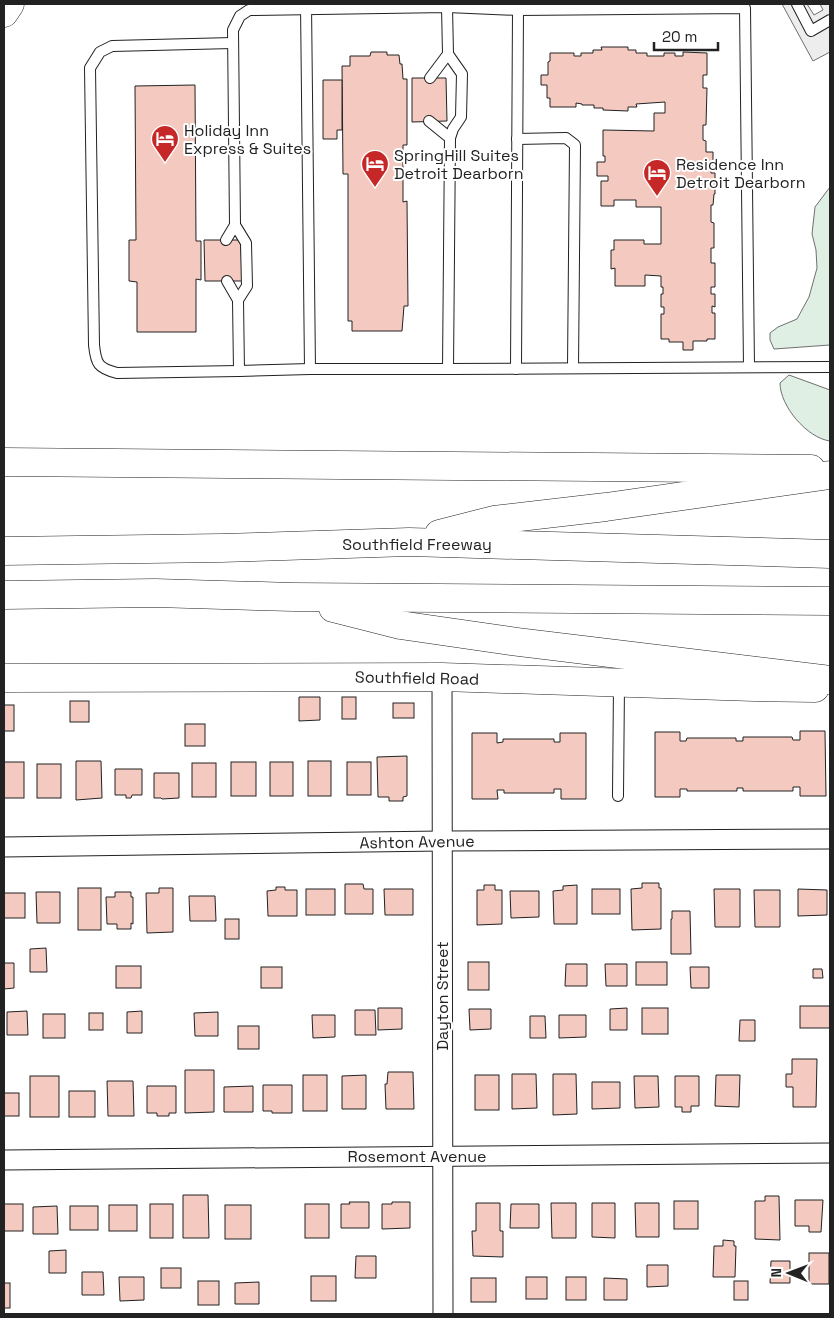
<svg xmlns="http://www.w3.org/2000/svg" width="834" height="1318" font-family="'Space Grotesk',sans-serif">
<style>
.green{fill:#e0efe3;stroke:#6f6f6f}
.parking{fill:#ededed;stroke:#6f6f6f}
.building{fill:#f3c9c0;stroke:#222}
.lines{fill:none;stroke-linecap:round;stroke-linejoin:round}
.lane-casing{stroke:#222;stroke-width:12}
.street-casing{stroke:#222;stroke-width:21}
.secondary-casing{stroke:#222;stroke-width:29}
.highway-casing{stroke:#222;stroke-width:29}
.lane{stroke:#fff;stroke-width:10}
.street{stroke:#fff;stroke-width:19}
.secondary{stroke:#fff;stroke-width:28}
.highway{stroke:#fff;stroke-width:28}
.labels{text-anchor:middle;dominant-baseline:central;stroke-width:4;stroke-linejoin:round;paint-order:stroke}
.poi-label{font-size:16px;fill:#222;stroke:#fff;text-anchor:start}
.street-label{font-size:16px;fill:#222;stroke:#fff}
</style>
<rect width="100%" height="100%" fill="#fff"/>
<g class="green">
<polygon points="830,187 830,345 774,349 770,340 770,333 778,327 797,319 809,297 817,268 816,250 812,234 815,207"/>
<path d="M 789,375 L 830,390 L 830,441 C 807,438 780,406 780,383 Z"/>
</g>
<polygon class="parking" points="782,4 807,4 814,15 823,10 820,4 830,4 830,52 813,61"/>
<g class="building">
<polygon points="601,47 628,47 628,50 636,50 636,53 647,53 647,56 664,56 664,53 675,53 675,56 683,56 683,52 707,53 707,75 703,75 703,88 707,88 706,125 703,125 703,140 706,141 706,152 713,152 713,165 711,165 711,173 715,173 715,194 714,194 713,205 711,205 711,222 714,223 714,248 711,248 711,263 715,263 715,287 711,287 711,294 715,294 715,307 712,306 712,313 715,313 715,339 707,339 707,341 693,341 693,350 683,350 683,342 669,342 669,339 661,339 661,314 664,314 664,307 661,307 661,294 663,294 663,287 661,287 661,276 645,275 645,286 615,286 615,268 611,269 611,250 614,250 614,240 644,240 644,244 661,244 661,207 636,207 636,200 614,200 614,206 601,206 601,181 608,181 608,176 597,176 597,162 605,162 605,156 603,156 603,130 654,131 654,113 665,113 665,102 636,104 637,107 628,107 628,111 603,110 603,108 594,108 594,105 582,105 582,104 576,103 576,107 550,107 550,98 547,98 547,85 541,85 541,75 548,75 548,62 550,61 550,53 574,53 574,56 581,56 581,53 593,53 593,50 602,50"/>
<polygon points="371,52 387,52 387,55 399,55 400,64 402,64 403,79 407,79 407,145 403,145 403,202 407,201 408,306 404,306 402,331 352,331 352,321 348,321 348,174 343,174 342,66 350,66 350,56 370,56"/>
<polygon points="412,78 446,78 447,121 412,122"/>
<polygon points="323,80 342,80 342,130 337,130 337,139 323,139"/>
<polygon points="195,85 196,241 201,241 201,280 196,279 196,332 137,332 137,282 129,281 129,240 136,240 135,86"/>
<polygon points="204,240 241,240 242,281 205,281"/>
<polygon points="299,697 320,697 320,720 299,721"/>
<rect x="342" y="697" width="14" height="22"/>
<rect x="70" y="701" width="19" height="21"/>
<rect x="393" y="703" width="21" height="15"/>
<rect x="4" y="705" width="10" height="26"/>
<rect x="185" y="724" width="20" height="22"/>
<polygon points="800,731 825,731 826,796 800,796 800,787 793,787 793,791 743,791 743,788 737,788 737,791 687,791 687,789 680,789 680,797 655,797 655,732 680,732 680,741 686,741 687,738 736,738 736,741 743,741 743,737 792,737 793,740 800,740"/>
<polygon points="472,733 497,733 497,743 503,742 503,739 554,739 554,742 560,742 560,733 586,733 586,799 561,799 561,789 554,789 554,793 504,793 504,790 497,790 498,799 472,799"/>
<polygon points="407,756 407,796 403,797 403,801 389,801 389,797 378,797 377,757"/>
<polygon points="76,761 101,761 102,798 76,800"/>
<rect x="308" y="761" width="23" height="35"/>
<rect x="4" y="762" width="20" height="36"/>
<rect x="231" y="762" width="25" height="34"/>
<rect x="270" y="762" width="23" height="34"/>
<rect x="347" y="762" width="24" height="33"/>
<rect x="192" y="763" width="24" height="34"/>
<rect x="37" y="764" width="24" height="34"/>
<polygon points="115,769 142,769 142,795 132,795 131,798 126,798 126,795 115,795"/>
<polygon points="154,773 179,773 179,798 162,799 161,798 154,798"/>
<polygon points="642,883 659,883 659,888 661,888 661,929 632,930 631,889 642,888"/>
<polygon points="345,884 363,884 364,889 373,889 373,914 345,914"/>
<polygon points="484,885 495,885 495,890 502,890 502,924 477,925 477,890 484,890"/>
<polygon points="577,885 577,924 554,924 553,891 563,890 563,886"/>
<polygon points="276,887 285,887 285,890 297,890 297,916 268,916 267,891 276,890"/>
<rect x="78" y="888" width="23" height="42"/>
<polygon points="159,888 173,888 173,932 147,933 146,893 159,893"/>
<rect x="306" y="889" width="29" height="26"/>
<polygon points="384,889 413,889 413,915 385,915"/>
<rect x="592" y="889" width="28" height="25"/>
<polygon points="714,889 740,889 740,927 715,927"/>
<polygon points="798,889 827,890 827,915 798,916"/>
<polygon points="754,890 780,890 780,927 755,927"/>
<polygon points="510,891 539,891 539,917 511,918"/>
<polygon points="36,892 60,892 60,923 37,923"/>
<polygon points="115,892 131,892 131,897 133,897 133,924 131,923 131,929 117,929 117,924 107,924 106,897 115,897"/>
<rect x="4" y="893" width="21" height="25"/>
<polygon points="189,896 215,896 216,921 190,921"/>
<polygon points="672,911 690,911 691,954 671,954 671,919 672,919"/>
<rect x="225" y="919" width="14" height="20"/>
<polygon points="46,948 47,972 30,972 30,949"/>
<rect x="468" y="962" width="21" height="28"/>
<rect x="636" y="962" width="31" height="23"/>
<polygon points="4,963 14,963 14,988 4,989"/>
<polygon points="566,964 587,964 587,986 565,986"/>
<polygon points="605,964 627,964 627,986 606,986"/>
<rect x="116" y="966" width="25" height="22"/>
<rect x="261" y="967" width="21" height="21"/>
<polygon points="690,967 709,967 709,988 691,988"/>
<polygon points="813,969 822,969 823,978 813,978"/>
<rect x="800" y="1006" width="30" height="22"/>
<polygon points="378,1008 402,1008 402,1029 378,1030"/>
<polygon points="627,1008 627,1030 610,1030 610,1009"/>
<rect x="642" y="1008" width="26" height="26"/>
<polygon points="469,1009 491,1009 491,1029 470,1030"/>
<polygon points="355,1010 375,1010 376,1035 355,1035"/>
<polygon points="27,1011 28,1035 7,1035 7,1012"/>
<polygon points="142,1011 142,1033 127,1033 127,1012"/>
<polygon points="218,1012 218,1036 195,1036 194,1013"/>
<rect x="89" y="1013" width="14" height="17"/>
<rect x="43" y="1014" width="22" height="24"/>
<polygon points="312,1015 335,1015 335,1037 313,1038"/>
<polygon points="559,1015 586,1015 586,1037 559,1038"/>
<polygon points="530,1016 545,1016 546,1038 530,1038"/>
<polygon points="740,1020 755,1020 755,1041 739,1041"/>
<rect x="238" y="1026" width="21" height="23"/>
<polygon points="792,1059 817,1059 816,1107 793,1107 793,1087 786,1087 786,1074 792,1074"/>
<polygon points="185,1070 214,1070 214,1112 185,1113"/>
<polygon points="388,1072 413,1072 414,1109 386,1109 385,1084 387,1084"/>
<polygon points="512,1074 536,1074 537,1108 512,1109"/>
<polygon points="553,1074 576,1074 577,1114 553,1115"/>
<rect x="303" y="1075" width="24" height="36"/>
<polygon points="366,1075 366,1109 342,1109 342,1076"/>
<rect x="475" y="1075" width="24" height="35"/>
<polygon points="716,1075 740,1075 739,1107 715,1106"/>
<rect x="30" y="1076" width="29" height="41"/>
<polygon points="634,1076 658,1076 659,1107 635,1108"/>
<polygon points="675,1076 699,1076 699,1106 691,1106 691,1112 682,1112 682,1107 675,1107"/>
<polygon points="107,1081 133,1081 134,1116 108,1116"/>
<polygon points="592,1082 620,1082 620,1108 592,1109"/>
<polygon points="263,1085 292,1085 292,1113 272,1113 272,1111 263,1111"/>
<polygon points="147,1086 176,1086 176,1113 169,1113 169,1116 157,1116 157,1113 147,1113"/>
<polygon points="253,1086 253,1112 224,1112 224,1087"/>
<rect x="69" y="1091" width="26" height="26"/>
<rect x="4" y="1093" width="15" height="23"/>
<polygon points="183,1195 208,1195 209,1238 183,1238"/>
<polygon points="765,1196 779,1196 780,1240 755,1239 755,1201 765,1201"/>
<polygon points="795,1200 823,1200 821,1232 809,1232 809,1226 795,1226"/>
<rect x="674" y="1201" width="24" height="28"/>
<polygon points="349,1202 369,1202 369,1228 341,1228 341,1204 350,1204"/>
<polygon points="392,1202 410,1202 410,1228 382,1229 382,1204 392,1204"/>
<polygon points="476,1203 500,1203 500,1231 503,1231 503,1257 473,1256 472,1231 476,1231"/>
<polygon points="551,1203 576,1203 576,1238 552,1238"/>
<polygon points="592,1203 615,1203 615,1238 592,1237"/>
<polygon points="635,1203 659,1203 659,1237 636,1237"/>
<rect x="4" y="1204" width="19" height="27"/>
<rect x="150" y="1204" width="23" height="34"/>
<rect x="305" y="1204" width="24" height="34"/>
<polygon points="511,1204 539,1204 539,1228 510,1228"/>
<rect x="109" y="1205" width="28" height="26"/>
<rect x="225" y="1205" width="26" height="34"/>
<polygon points="57,1206 58,1234 33,1234 33,1207"/>
<rect x="70" y="1206" width="28" height="24"/>
<polygon points="723,1240 734,1241 734,1246 736,1246 735,1277 713,1277 714,1246 723,1246"/>
<polygon points="66,1250 66,1273 49,1273 49,1251"/>
<rect x="809" y="1253" width="20" height="31"/>
<polygon points="356,1256 376,1256 376,1278 355,1278"/>
<polygon points="771,1261 790,1261 790,1283 770,1283"/>
<polygon points="647,1265 668,1265 668,1286 647,1287"/>
<rect x="161" y="1268" width="20" height="20"/>
<polygon points="82,1272 103,1272 104,1295 82,1295"/>
<rect x="311" y="1276" width="25" height="25"/>
<polygon points="119,1277 144,1277 144,1300 120,1301"/>
<rect x="526" y="1277" width="21" height="22"/>
<rect x="566" y="1277" width="20" height="23"/>
<rect x="471" y="1278" width="25" height="24"/>
<polygon points="604,1278 627,1279 627,1300 604,1300"/>
<rect x="198" y="1281" width="21" height="24"/>
<rect x="734" y="1281" width="14" height="19"/>
<polygon points="259,1282 259,1304 235,1304 235,1283"/>
<rect x="4" y="1283" width="6" height="25"/>
</g>
<g class="lines">
<defs>
<g id="lane">
<polyline points="306,4 310,369"/>
<polyline points="797,4 811,31 830,20"/>
<polygon points="447,7 448,54 462,74 461,117 453,129 450,138 448,369 310,369 239,371 238,300 247,286 246,243 235,225 233,30 240,16 249,10"/>
<polyline points="447,7 518,10"/>
<path d="M 233,43 L 112,46 L 100,52 L 90,68 L 94,345 C 96,364 98,368 117,373 L 239,371"/>
<polyline points="430,78 448,54"/>
<polyline points="429,121 450,138"/>
<polyline points="517,139 566,138 575,145 573,368"/>
<polyline points="226,240 235,225"/>
<polyline points="227,281 238,300"/>
<polyline points="448,369 830,367"/>
<polyline points="516,369 518,10 745,8 749,367"/>
<polyline points="618,796 619,684"/>
</g>
<g id="street">
<polyline points="442,677 443,1314"/>
<polyline points="4,847 442,841 830,839"/>
<polyline points="4,1160 830,1153"/>
</g>
<g id="secondary">
<polyline points="4,13 10,4"/>
<polyline points="4,462 811,469"/>
<polyline points="4,678 442,677 754,687 815,688"/>
</g>
<g id="highway">
<polyline points="439,534 494,520 606,507 830,475"/>
<polyline points="4,551 221,548 409,542 830,554"/>
<polyline points="4,595 155,593 293,597 830,601"/>
<polyline points="333,608 400,625 518,642 830,680"/>
</g>
</defs>
<use href="#lane" class="lane-casing"/>
<use href="#street" class="street-casing"/>
<use href="#secondary" class="secondary-casing"/>
<use href="#highway" class="highway-casing"/>
<use href="#lane" class="lane"/>
<use href="#street" class="street"/>
<use href="#secondary" class="secondary"/>
<use href="#highway" class="highway"/>
</g>
<defs>
<symbol id="hotel-pin" viewBox="-11 -11 22 30"><path d="M0 17L-7.5 6A9.5 9.5 0 1 1 7.5 6Z" fill="#c62828" stroke="#fff"/><path d="M-6-4.5h1.5V1H6V5H4.5V3h-9V5H-6ZM-4 0a1.8 1.8 0 1 1 3.6 0ZM.5 0V-2.5h3Q6-2.5 6 0Z" fill="#fff"/></symbol>
</defs>
<g fill-rule="evenodd">
<use href="#hotel-pin" x="149" y="123" width="32" height="43"/>
<use href="#hotel-pin" x="359" y="148" width="32" height="43"/>
<use href="#hotel-pin" x="641" y="157" width="32" height="43"/>
</g>
<g class="labels">
<g class="poi-label">
<text x="184" y="130">Holiday Inn<tspan x="184" dy="18">Express &amp; Suites</tspan></text>
<text x="394" y="155">SpringHill Suites<tspan x="394" dy="18">Detroit Dearborn</tspan></text>
<text x="676" y="164">Residence Inn<tspan x="676" dy="18">Detroit Dearborn</tspan></text>
</g>
<g class="street-label">
<text x="417" y="544">Southfield Freeway</text>
<text transform="translate(417 678) rotate(1)">Southfield Road</text>
<text transform="translate(417 842) rotate(-1)">Ashton Avenue</text>
<text transform="translate(442 996) rotate(-90)">Dayton Street</text>
<text x="417" y="1156">Rosemont Avenue</text>
</g>
</g>
<rect width="834" height="1318" fill="none" stroke="#222222" stroke-width="10"/>
<g transform="translate(789 1273) rotate(271)" stroke="#ffffff" stroke-width="4" paint-order="stroke">
<path d="M0-4L9 19L0 12L-9 19Z" fill="#222222"/>
<text y="-8" font-size="14" font-weight="bold" text-anchor="middle" fill="#222222">N</text>
</g>
<path d="M654 42v8h64v-8" fill="none" stroke="#222222" stroke-width="2.5"/>
<text x="662" y="42" font-size="15" fill="#222222" stroke="#ffffff" stroke-width="4" paint-order="stroke">20 m</text>
</svg>
